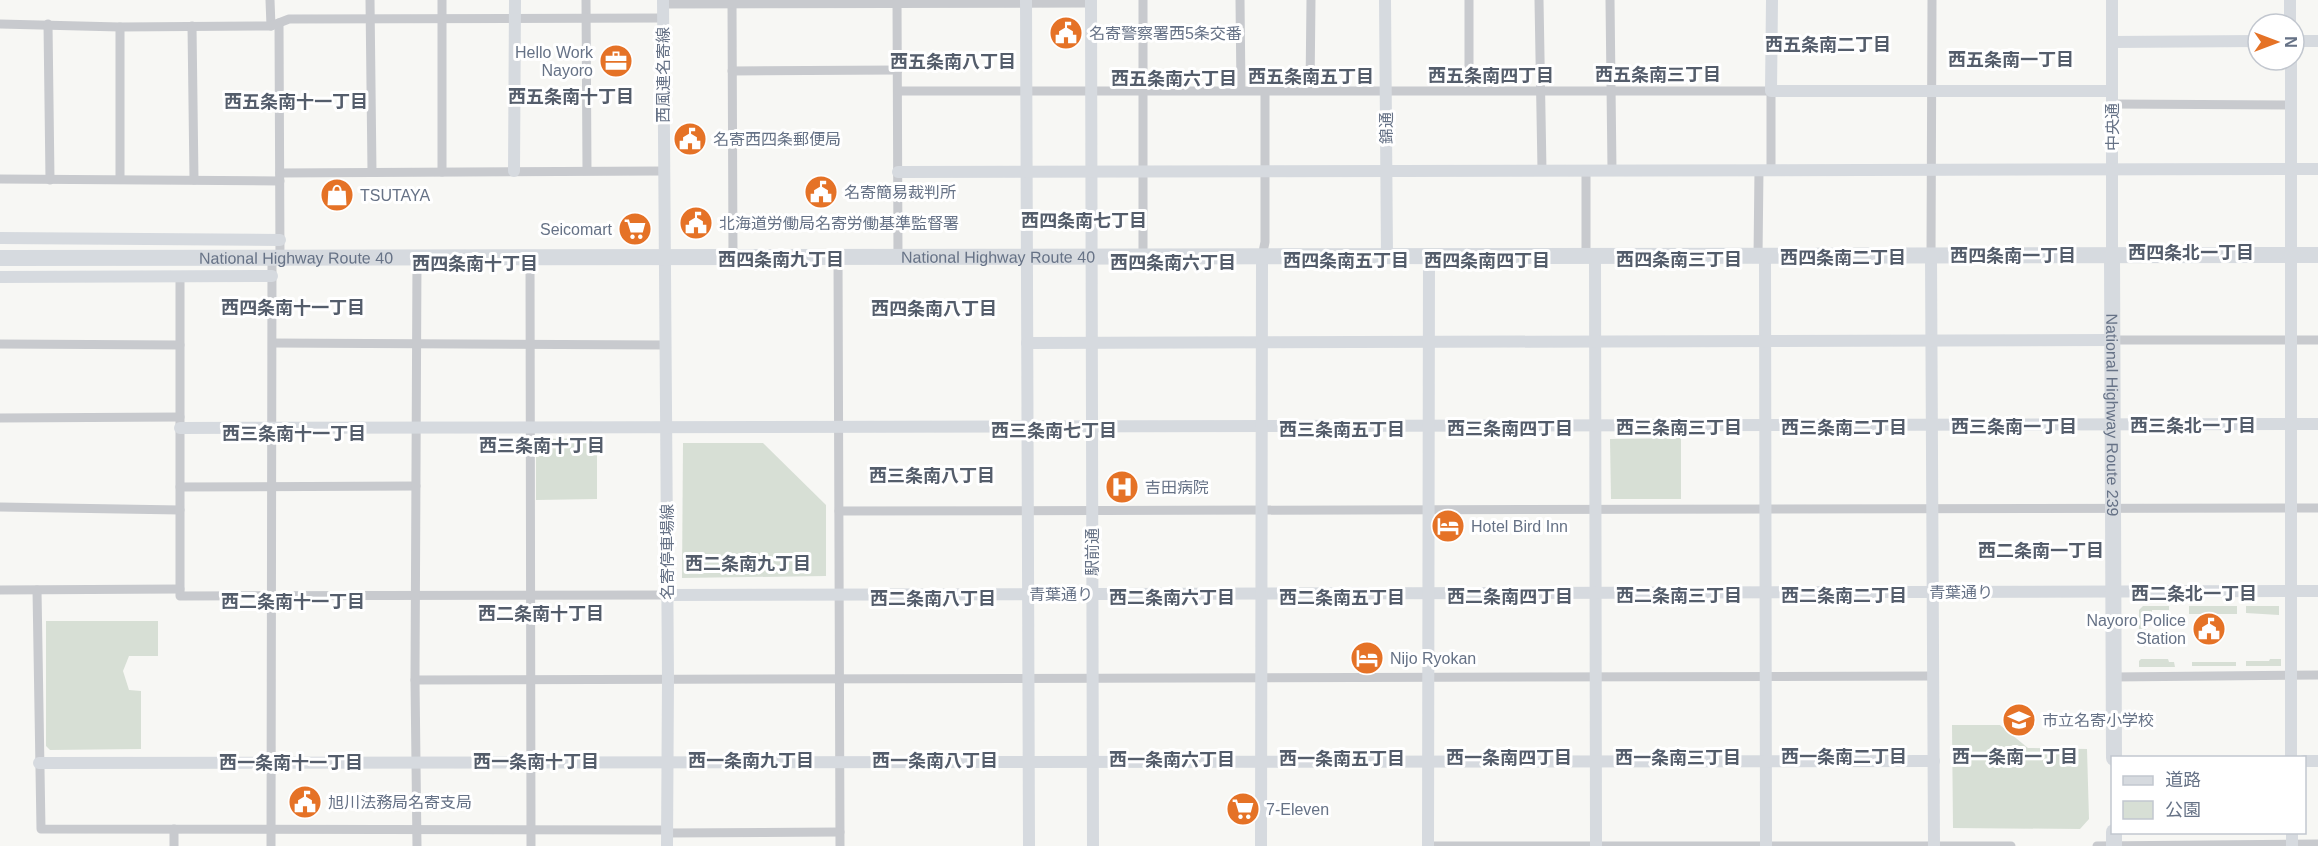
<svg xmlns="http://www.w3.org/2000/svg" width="2318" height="846" font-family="Helvetica,'Noto Sans JP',sans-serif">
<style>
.green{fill:#d7dfd5}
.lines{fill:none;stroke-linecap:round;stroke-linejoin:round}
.street{stroke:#c8cace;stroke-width:9}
.secondary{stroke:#d6dadf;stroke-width:12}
.highway{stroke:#d6dadf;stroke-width:16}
.labels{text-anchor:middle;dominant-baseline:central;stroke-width:6;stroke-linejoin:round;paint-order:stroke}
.poi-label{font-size:16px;fill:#667286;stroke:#fff;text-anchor:start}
.street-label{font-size:16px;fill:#667286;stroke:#fff}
.neighbourhood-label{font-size:18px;font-weight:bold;fill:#545d6b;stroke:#fff}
</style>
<rect width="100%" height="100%" fill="#f7f7f4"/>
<g class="green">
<polygon points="597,438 597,499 536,500 536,439"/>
<polygon points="1681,438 1681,499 1611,499 1610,439"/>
<polygon points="683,443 763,443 826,505 826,576 682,578"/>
<polygon points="2143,606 2169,606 2169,610 2152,610 2152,618 2146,618 2145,647 2139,645 2139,610"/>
<rect x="2189" y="606" width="48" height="8"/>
<polygon points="2246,606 2279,606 2279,615 2246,613"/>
<polygon points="46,621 158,621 158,656 129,656 123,671 129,690 141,691 141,749 50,750 46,746"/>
<polygon points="2141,659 2168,659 2169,662 2174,662 2175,667 2139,667 2139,661"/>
<polygon points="2270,659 2281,659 2281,666 2246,666 2246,661 2269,661"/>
<rect x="2192" y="662" width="44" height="4"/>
<polygon points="1952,725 2000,725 2028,748 2087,749 2089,819 2080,829 1953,828"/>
</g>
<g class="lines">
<g class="street">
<polyline points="270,0 271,26"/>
<polyline points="370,0 372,172"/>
<polyline points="442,0 442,172"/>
<polyline points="586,0 587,170"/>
<polyline points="897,0 898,257"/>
<polyline points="1240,0 1241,90"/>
<polyline points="1469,0 1469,90"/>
<polyline points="1539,0 1542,170"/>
<polyline points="1610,0 1612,170"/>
<polyline points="732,3 733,258"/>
<polyline points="663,4 1091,3"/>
<polyline points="279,23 280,258"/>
<polyline points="0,24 120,27 271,26 289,19 663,18"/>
<polyline points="48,24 50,180"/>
<polyline points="192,26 194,180"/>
<polyline points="120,27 120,179"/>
<polyline points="732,71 898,70"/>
<polyline points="1310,89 1311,0"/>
<polyline points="898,91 1771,91 1771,170"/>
<polyline points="2112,104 2290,105"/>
<polyline points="280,173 663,171"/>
<polyline points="0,179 280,181"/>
<polyline points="1586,256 1586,170"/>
<polyline points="1758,256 1759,170"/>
<polyline points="1931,256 1932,0"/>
<polyline points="530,257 531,846"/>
<polyline points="838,257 840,846"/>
<polyline points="1143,257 1143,0"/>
<polyline points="1262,257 1265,242 1265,89"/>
<polyline points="180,277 180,596 667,595"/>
<polyline points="2112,340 2318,340"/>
<polyline points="273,343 666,345"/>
<polyline points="0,344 180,345"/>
<polyline points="0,418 180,417"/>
<polyline points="180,487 416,486"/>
<polyline points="0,507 180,510"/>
<polyline points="839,511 2318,508"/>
<polyline points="0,590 180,589"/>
<polyline points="37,590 41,829 667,830"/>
<polyline points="2114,677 2318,675"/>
<polyline points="415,680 1933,676"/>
<polyline points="174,829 174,846"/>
<polyline points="667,833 840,832"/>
<polyline points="271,846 272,258"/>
<polyline points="417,846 415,680 417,258"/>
<polyline points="1433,846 2011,846"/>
<polyline points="2097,846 2318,844"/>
</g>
<g class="secondary">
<polyline points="663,0 668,679 667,846"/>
<polyline points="1026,0 1029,846"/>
<polyline points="1091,0 1093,846"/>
<polyline points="1385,0 1387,256"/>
<polyline points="1772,0 1771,91 2112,91"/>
<polyline points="2112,0 2112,255"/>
<polyline points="2290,0 2290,24"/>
<polyline points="2294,41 2318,41"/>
<polyline points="2112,42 2258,41"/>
<polyline points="2291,60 2291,758"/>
<polyline points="514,171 515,0"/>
<polyline points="898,172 2318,169"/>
<polyline points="0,238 280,240"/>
<polyline points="1765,255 1766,846"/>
<polyline points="1595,256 1596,846"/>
<polyline points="1931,256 1934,846"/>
<polyline points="0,277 272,276"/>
<polyline points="1027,343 2112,340"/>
<polyline points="180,428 2318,424"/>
<polyline points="667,595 2318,591"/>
<polyline points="2304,761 2318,761"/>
<polyline points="39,763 1934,761"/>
<polyline points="2292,832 2292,846"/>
<polyline points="1261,846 1262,257"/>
<polyline points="1428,846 1429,256"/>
</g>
<g class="highway">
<path id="s1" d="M 2112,255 L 2114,758"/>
<path id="s2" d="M 0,258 L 2318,255"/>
<polyline points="2114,846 2114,832"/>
</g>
</g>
<defs>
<symbol id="civic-disc" viewBox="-11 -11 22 22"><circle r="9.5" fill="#e57226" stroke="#fff"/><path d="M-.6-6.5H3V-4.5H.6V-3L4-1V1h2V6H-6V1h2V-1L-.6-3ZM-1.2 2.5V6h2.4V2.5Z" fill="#fff"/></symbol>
<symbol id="office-disc" viewBox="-11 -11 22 22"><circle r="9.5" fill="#e57226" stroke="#fff"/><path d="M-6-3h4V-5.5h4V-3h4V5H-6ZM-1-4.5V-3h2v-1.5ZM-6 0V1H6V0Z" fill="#fff"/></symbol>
<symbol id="shop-disc" viewBox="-11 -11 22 22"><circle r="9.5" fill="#e57226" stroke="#fff"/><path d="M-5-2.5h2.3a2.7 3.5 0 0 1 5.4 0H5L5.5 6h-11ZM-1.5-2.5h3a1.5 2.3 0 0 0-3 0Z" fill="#fff"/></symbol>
<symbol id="supermarket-disc" viewBox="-11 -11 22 22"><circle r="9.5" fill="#e57226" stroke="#fff"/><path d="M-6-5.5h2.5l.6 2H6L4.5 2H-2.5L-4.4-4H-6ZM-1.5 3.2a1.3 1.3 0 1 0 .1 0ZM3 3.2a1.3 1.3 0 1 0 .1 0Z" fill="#fff"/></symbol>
<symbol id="hospital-disc" viewBox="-11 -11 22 22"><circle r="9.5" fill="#e57226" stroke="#fff"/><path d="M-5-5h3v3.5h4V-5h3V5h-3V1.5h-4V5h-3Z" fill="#fff"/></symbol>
<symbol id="hotel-disc" viewBox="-11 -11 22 22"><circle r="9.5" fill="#e57226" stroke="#fff"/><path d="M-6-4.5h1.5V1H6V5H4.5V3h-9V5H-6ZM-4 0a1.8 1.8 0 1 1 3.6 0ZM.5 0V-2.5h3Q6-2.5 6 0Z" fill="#fff"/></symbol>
<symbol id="school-disc" viewBox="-11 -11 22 22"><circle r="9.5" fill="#e57226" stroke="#fff"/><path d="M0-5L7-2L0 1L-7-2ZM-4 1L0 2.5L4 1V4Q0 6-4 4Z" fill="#fff"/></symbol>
</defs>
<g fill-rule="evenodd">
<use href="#civic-disc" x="1047" y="14" width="38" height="38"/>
<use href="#office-disc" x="597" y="42" width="38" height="38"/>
<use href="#civic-disc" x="671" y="120" width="38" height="38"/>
<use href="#civic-disc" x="802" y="173" width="38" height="38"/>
<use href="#shop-disc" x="318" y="176" width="38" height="38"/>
<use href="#civic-disc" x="677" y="204" width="38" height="38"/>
<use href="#supermarket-disc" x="616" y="210" width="38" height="38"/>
<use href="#hospital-disc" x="1103" y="468" width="38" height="38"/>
<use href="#hotel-disc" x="1429" y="507" width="38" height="38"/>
<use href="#civic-disc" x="2190" y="610" width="38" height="38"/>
<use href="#hotel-disc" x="1348" y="639" width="38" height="38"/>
<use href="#school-disc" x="2000" y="701" width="38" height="38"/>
<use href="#civic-disc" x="286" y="783" width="38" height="38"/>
<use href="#supermarket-disc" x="1224" y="790" width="38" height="38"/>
</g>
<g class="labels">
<g class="poi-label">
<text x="1089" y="33">名寄警察署西5条交番</text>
<text x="593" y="52" text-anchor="end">Hello Work<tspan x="593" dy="18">Nayoro</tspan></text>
<text x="713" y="139">名寄西四条郵便局</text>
<text x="844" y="192">名寄簡易裁判所</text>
<text x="360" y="195">TSUTAYA</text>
<text x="719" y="223">北海道労働局名寄労働基準監督署</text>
<text x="612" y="229" text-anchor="end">Seicomart</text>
<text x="1145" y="487">吉田病院</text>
<text x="1471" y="526">Hotel Bird Inn</text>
<text x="2186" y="620" text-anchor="end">Nayoro Police<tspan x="2186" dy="18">Station</tspan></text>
<text x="1390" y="658">Nijo Ryokan</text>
<text x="2042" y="720">市立名寄小学校</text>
<text x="328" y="802">旭川法務局名寄支局</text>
<text x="1266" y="809">7-Eleven</text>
</g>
<g class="street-label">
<text transform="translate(663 75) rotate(-90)">西風連名寄線</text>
<text transform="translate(2112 127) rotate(-90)">中央通</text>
<text transform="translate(1386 128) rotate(-90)">錦通</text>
<text stroke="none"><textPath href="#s2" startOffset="998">National Highway Route 40</textPath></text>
<text stroke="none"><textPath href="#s2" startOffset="296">National Highway Route 40</textPath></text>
<text stroke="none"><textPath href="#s1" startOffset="160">National Highway Route 239</textPath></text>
<text transform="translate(667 552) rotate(-90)">名寄停車場線</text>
<text transform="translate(1092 552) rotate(-90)">駅前通</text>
<text x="1961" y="592">青葉通り</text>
<text x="1061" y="594">青葉通り</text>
</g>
<g class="neighbourhood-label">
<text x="1828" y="45">西五条南二丁目</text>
<text x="2011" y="60">西五条南一丁目</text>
<text x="953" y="62">西五条南八丁目</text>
<text x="1658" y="75">西五条南三丁目</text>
<text x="1491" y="76">西五条南四丁目</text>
<text x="1311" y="77">西五条南五丁目</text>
<text x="1174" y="79">西五条南六丁目</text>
<text x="571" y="97">西五条南十丁目</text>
<text x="296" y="102">西五条南十一丁目</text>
<text x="1084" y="221">西四条南七丁目</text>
<text x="2191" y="253">西四条北一丁目</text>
<text x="2013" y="256">西四条南一丁目</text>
<text x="1843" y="258">西四条南二丁目</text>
<text x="781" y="260">西四条南九丁目</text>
<text x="1679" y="260">西四条南三丁目</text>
<text x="1346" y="261">西四条南五丁目</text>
<text x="1487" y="261">西四条南四丁目</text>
<text x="1173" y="263">西四条南六丁目</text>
<text x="475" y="264">西四条南十丁目</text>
<text x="293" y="308">西四条南十一丁目</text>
<text x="934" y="309">西四条南八丁目</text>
<text x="2193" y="426">西三条北一丁目</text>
<text x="2014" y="427">西三条南一丁目</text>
<text x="1679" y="428">西三条南三丁目</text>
<text x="1844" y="428">西三条南二丁目</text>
<text x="1510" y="429">西三条南四丁目</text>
<text x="1342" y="430">西三条南五丁目</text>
<text x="1054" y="431">西三条南七丁目</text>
<text x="294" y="434">西三条南十一丁目</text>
<text x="542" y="446">西三条南十丁目</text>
<text x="932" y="476">西三条南八丁目</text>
<text x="2041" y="551">西二条南一丁目</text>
<text x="748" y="564">西二条南九丁目</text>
<text x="2194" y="594">西二条北一丁目</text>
<text x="1679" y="596">西二条南三丁目</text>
<text x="1844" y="596">西二条南二丁目</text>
<text x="1510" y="597">西二条南四丁目</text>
<text x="1172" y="598">西二条南六丁目</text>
<text x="1342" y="598">西二条南五丁目</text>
<text x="933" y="599">西二条南八丁目</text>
<text x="293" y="602">西二条南十一丁目</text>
<text x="541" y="614">西二条南十丁目</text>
<text x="1844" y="757">西一条南二丁目</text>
<text x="2015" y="757">西一条南一丁目</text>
<text x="1509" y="758">西一条南四丁目</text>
<text x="1678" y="758">西一条南三丁目</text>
<text x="1342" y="759">西一条南五丁目</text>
<text x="1172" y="760">西一条南六丁目</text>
<text x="751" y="761">西一条南九丁目</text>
<text x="935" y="761">西一条南八丁目</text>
<text x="536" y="762">西一条南十丁目</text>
<text x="291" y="763">西一条南十一丁目</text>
</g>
</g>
<rect x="2111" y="756" width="195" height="78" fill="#ffffff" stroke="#c2c7cf" stroke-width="1.5"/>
<rect x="2123" y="776" width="30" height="9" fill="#d6dadf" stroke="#c2c7cf" stroke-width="1.5"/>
<text x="2165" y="786" font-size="18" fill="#667286">道路</text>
<rect x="2123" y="801" width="30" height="18" fill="#d7dfd5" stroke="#c2c7cf" stroke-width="1.5"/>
<text x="2165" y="816" font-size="18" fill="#667286">公園</text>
<g transform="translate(2276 42) rotate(90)"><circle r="28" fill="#ffffff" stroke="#c2c7cf" stroke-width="1.5"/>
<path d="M0-4.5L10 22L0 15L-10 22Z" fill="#e57226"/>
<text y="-9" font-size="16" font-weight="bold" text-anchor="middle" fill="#667286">N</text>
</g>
</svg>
